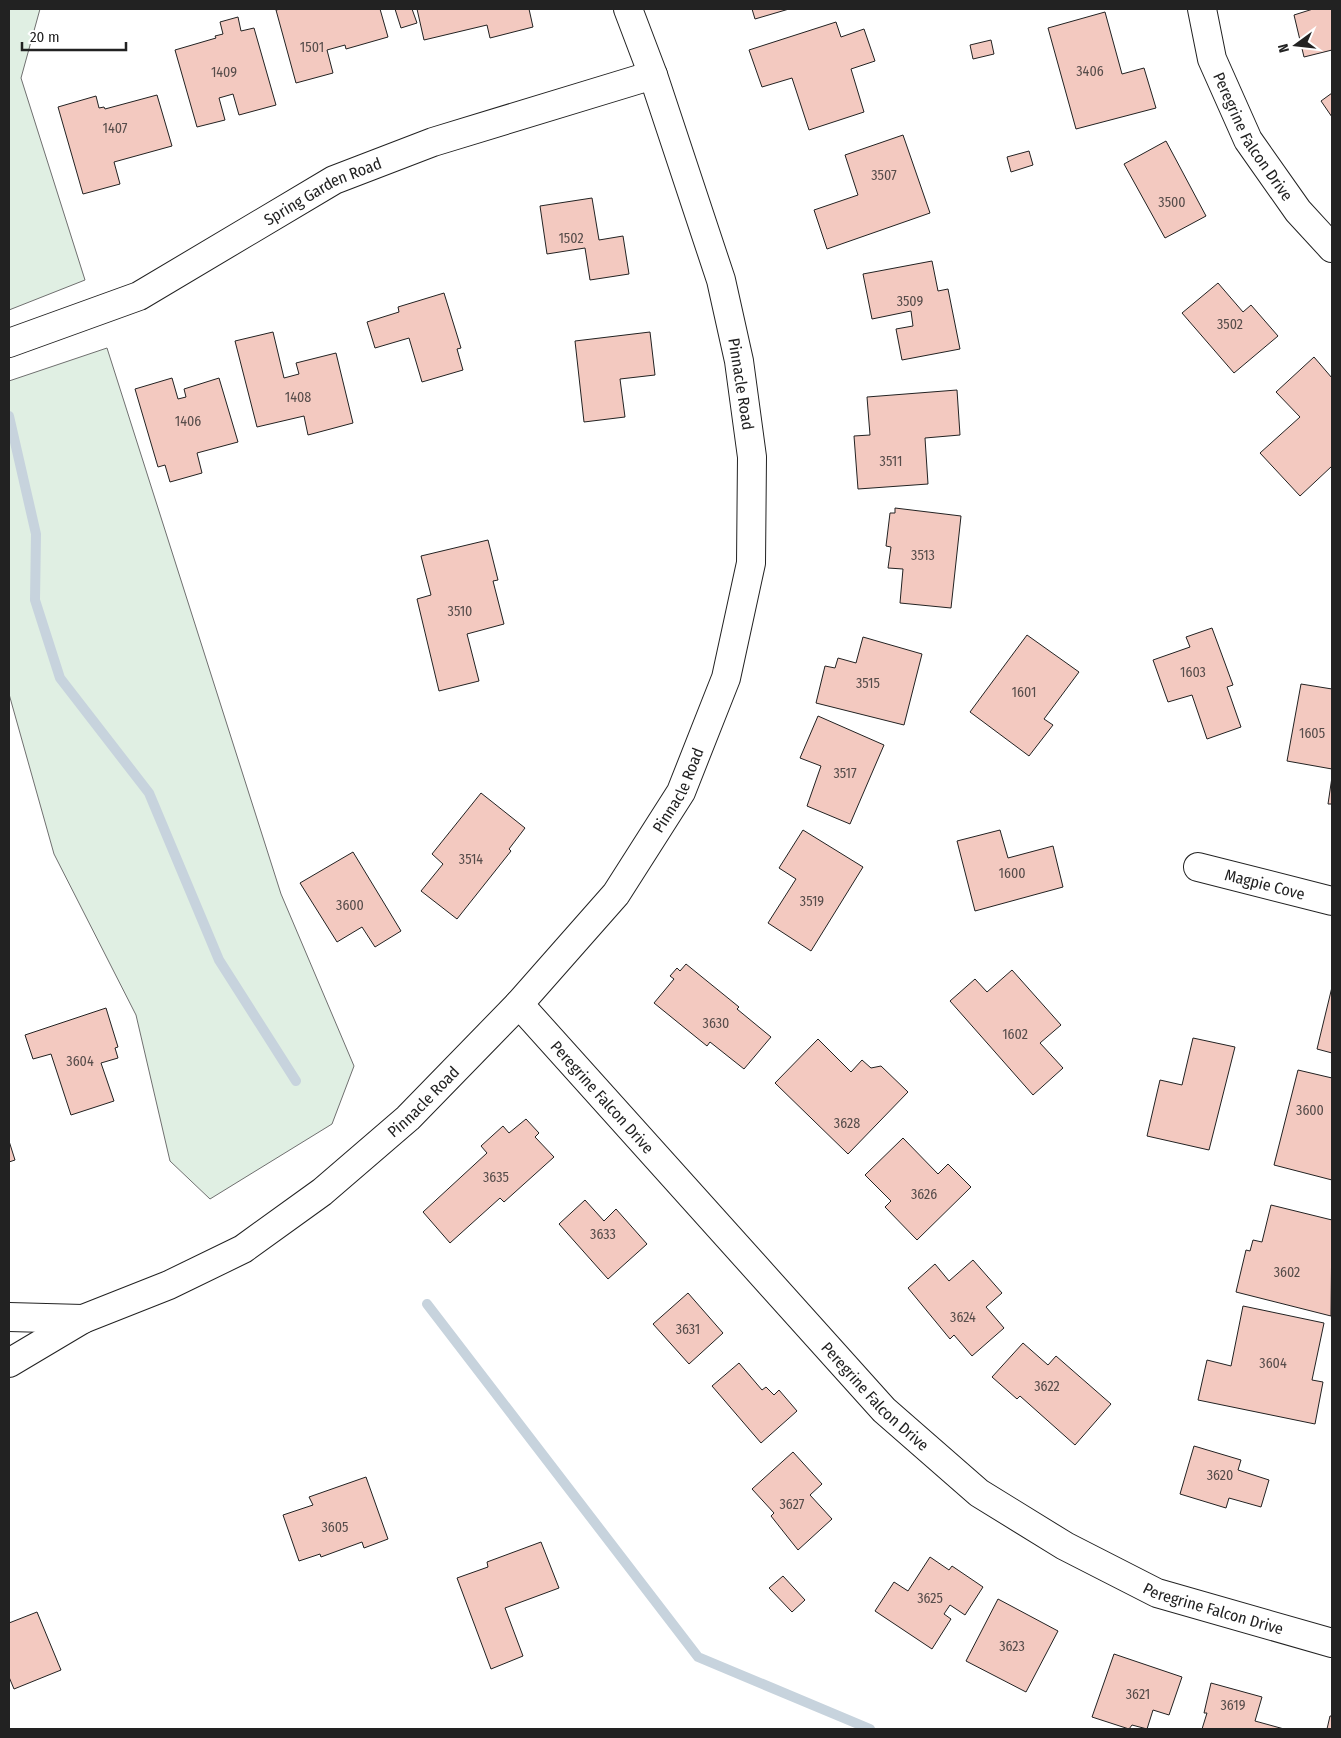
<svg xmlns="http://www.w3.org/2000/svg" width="1341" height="1738" font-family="'Fira Sans Condensed',sans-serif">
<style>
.green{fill:#e0efe3;stroke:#6f6f6f}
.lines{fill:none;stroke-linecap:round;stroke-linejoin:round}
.stream{stroke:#c7d3dd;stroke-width:10}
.building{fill:#f3c9c0;stroke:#222}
.minor-casing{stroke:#222;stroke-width:30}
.minor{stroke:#fff;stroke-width:28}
.labels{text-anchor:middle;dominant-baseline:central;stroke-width:4;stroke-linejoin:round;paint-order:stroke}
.number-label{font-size:14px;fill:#564c4a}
.street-label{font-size:16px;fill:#222;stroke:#fff}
</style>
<rect width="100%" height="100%" fill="#fff"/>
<g class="green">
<polygon points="9,9 40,9 21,78 85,280 9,310"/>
<polygon points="107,348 281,894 354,1066 332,1124 210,1199 170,1161 136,1015 54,854 9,694 9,381"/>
</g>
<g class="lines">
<g class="stream">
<polyline points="9,416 36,534 35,600 60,678 149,793 219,960 296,1081"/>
<polyline points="427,1304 698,1657 870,1729"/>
</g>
</g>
<g class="building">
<polygon points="281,9 380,9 388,37 346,49 345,45 327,50 333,73 296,83 276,10"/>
<polygon points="395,9 412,9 417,23 401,28"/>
<polygon points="417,9 529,9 533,27 490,38 487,25 424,40"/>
<polygon points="752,9 789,9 755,19"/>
<polygon points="1313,9 1332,9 1332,50 1304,57 1294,15"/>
<polygon points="1105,12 1122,74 1144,68 1156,108 1076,129 1048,28"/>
<polygon points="238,17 241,31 254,28 276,105 239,115 233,94 219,98 225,120 197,127 175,50 216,38 215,36 223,34 220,22"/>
<polygon points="836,22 841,37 864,29 875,61 851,69 864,112 809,130 792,78 762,87 749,50"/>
<polygon points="991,40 994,54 973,59 970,45"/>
<polygon points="1332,93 1332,117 1321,101"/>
<polygon points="157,95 172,146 114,162 120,184 83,194 58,107 96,96 99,108 104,107 105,109"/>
<polygon points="903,135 930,213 827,249 814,210 858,195 845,155"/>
<polygon points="1166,141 1206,216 1165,238 1124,164"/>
<polygon points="1029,151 1033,165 1011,172 1007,157"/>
<polygon points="592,198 599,240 623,236 629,274 590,280 585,248 547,254 540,206"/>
<polygon points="932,261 938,291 948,289 960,349 902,360 896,329 913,326 911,311 872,319 863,274"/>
<polygon points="1218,283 1243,312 1251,305 1278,336 1234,373 1182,313"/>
<polygon points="444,293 461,348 457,349 463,370 422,382 409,338 375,348 367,322 399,312 398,307"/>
<polygon points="273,332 284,378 299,374 296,363 336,353 353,423 308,435 304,416 257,427 235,341"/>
<polygon points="650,332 655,375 620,379 625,417 584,422 575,341"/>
<polygon points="1314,357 1332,378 1332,466 1300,496 1260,453 1300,417 1276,392"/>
<polygon points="172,378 178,399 186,397 184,389 219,378 238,442 197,453 202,473 170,482 165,465 158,467 135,389"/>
<polygon points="957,390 960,435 925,438 928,484 858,489 854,436 870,435 867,397"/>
<polygon points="895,508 961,516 951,608 900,603 903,569 888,568 891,547 886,546 890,513 895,513"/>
<polygon points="488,540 498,580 493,581 504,624 467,634 479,681 439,691 417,599 431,595 421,556"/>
<polygon points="1212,628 1233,685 1227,687 1241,727 1207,739 1192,695 1168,702 1153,660 1190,647 1186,637"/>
<polygon points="1027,635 1079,672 1044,719 1053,725 1029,756 970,712"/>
<polygon points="863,637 922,654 904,725 816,703 825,666 835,668 838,658 856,663"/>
<polygon points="1301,684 1332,689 1332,769 1287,761"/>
<polygon points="818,716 884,745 850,824 807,806 821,766 800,758"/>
<polygon points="1332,777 1332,804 1328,804"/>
<polygon points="481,793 525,828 509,849 511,851 457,919 421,891 443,864 432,854"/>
<polygon points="803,830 863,867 811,951 768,923 796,879 779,868"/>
<polygon points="1000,830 1008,858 1053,846 1063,887 975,911 957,841"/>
<polygon points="353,852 401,931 375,947 362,927 337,942 300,883"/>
<polygon points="686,964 739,1007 737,1009 771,1037 744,1069 710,1042 707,1046 654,1003 674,979 670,976 677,968 680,971"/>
<polygon points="1012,970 1061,1025 1040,1043 1063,1068 1033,1095 950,1001 975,979 987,992"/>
<polygon points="1332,987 1332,1053 1317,1049"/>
<polygon points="106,1008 118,1047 115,1048 118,1058 101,1063 114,1101 71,1115 51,1054 33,1059 25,1035"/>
<polygon points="1193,1038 1235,1047 1209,1150 1147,1136 1160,1080 1182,1085"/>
<polygon points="818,1039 851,1072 862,1060 871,1068 881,1066 908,1092 848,1154 775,1083"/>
<polygon points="1298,1070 1332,1078 1332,1180 1274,1165"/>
<polygon points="526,1119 539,1133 535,1137 554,1157 504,1202 500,1198 450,1243 423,1212 487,1153 481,1146 503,1126 509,1133"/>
<polygon points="903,1138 938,1174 948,1164 971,1187 917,1240 885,1207 891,1201 865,1175"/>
<polygon points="9,1141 15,1160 9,1162"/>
<polygon points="585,1200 604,1221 616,1209 647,1244 608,1279 559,1224"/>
<polygon points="1271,1205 1332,1220 1331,1316 1236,1292 1246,1250 1250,1251 1253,1240 1262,1242"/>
<polygon points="973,1260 1002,1293 986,1307 1004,1328 972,1356 954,1335 950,1339 908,1288 935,1264 949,1281"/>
<polygon points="688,1293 723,1333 689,1364 653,1324"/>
<polygon points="1243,1306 1324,1323 1312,1380 1323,1382 1315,1424 1198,1400 1207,1360 1231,1366"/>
<polygon points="1023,1343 1048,1365 1056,1356 1111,1404 1075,1445 1020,1396 1017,1399 992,1377"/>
<polygon points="739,1363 762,1390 766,1387 774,1395 779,1390 797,1411 761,1443 712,1386"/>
<polygon points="1194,1446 1241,1460 1238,1470 1269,1480 1261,1507 1229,1498 1226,1508 1180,1494"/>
<polygon points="793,1452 822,1484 810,1495 832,1519 798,1550 771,1516 774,1513 752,1489"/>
<polygon points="366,1477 388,1539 364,1548 362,1542 321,1557 320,1554 299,1561 283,1515 313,1505 309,1497"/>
<polygon points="541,1542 559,1588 505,1608 523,1656 491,1669 457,1578 488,1567 487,1562"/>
<polygon points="930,1557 949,1570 952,1566 983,1587 965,1615 950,1605 944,1614 951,1619 932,1649 875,1611 894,1582 908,1591"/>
<polygon points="783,1576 805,1600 792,1612 769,1588"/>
<polygon points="998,1599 1058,1631 1026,1692 966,1661"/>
<polygon points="37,1612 61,1670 14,1689 9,1677 9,1623"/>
<polygon points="1114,1654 1182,1677 1169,1715 1153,1710 1147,1729 1132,1725 1129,1729 1092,1717"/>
<polygon points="1211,1683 1262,1697 1255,1721 1284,1729 1202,1729 1207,1713 1204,1713"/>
<polygon points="1330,1716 1332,1716 1332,1729 1327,1729"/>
</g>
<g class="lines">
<defs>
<g id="minor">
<path id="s1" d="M 1202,9 L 1212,59 L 1248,140 L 1298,211 L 1332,248"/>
<path id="s2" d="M 9,343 L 139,296 L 334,180 L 433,142 L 653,75"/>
<path id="s3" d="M 1198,867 L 1332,901"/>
<path id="s4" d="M 519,1004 L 884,1410 L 979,1493 L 1065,1546 L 1157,1593 L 1332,1643"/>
<polyline points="9,1317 83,1319"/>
<path id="s5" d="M 9,1363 L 83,1319 L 169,1285 L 243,1249 L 322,1192 L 408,1118 L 519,1004 L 616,894 L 681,792 L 726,678 L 751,563 L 752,457 L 739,361 L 721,280 L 653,75 L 628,9"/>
</g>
</defs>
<use href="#minor" class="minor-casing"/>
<use href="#minor" class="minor"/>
</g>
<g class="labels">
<g class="number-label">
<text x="312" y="47">1501</text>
<text x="1090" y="71">3406</text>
<text x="224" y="72">1409</text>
<text x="115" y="128">1407</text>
<text x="884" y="175">3507</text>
<text x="1172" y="202">3500</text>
<text x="571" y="238">1502</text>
<text x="910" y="301">3509</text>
<text x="1230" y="324">3502</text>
<text x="298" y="397">1408</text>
<text x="188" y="421">1406</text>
<text x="891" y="461">3511</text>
<text x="923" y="555">3513</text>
<text x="460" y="611">3510</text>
<text x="1193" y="672">1603</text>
<text x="868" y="683">3515</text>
<text x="1024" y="692">1601</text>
<text x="1312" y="733">1605</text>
<text x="845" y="773">3517</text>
<text x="471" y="859">3514</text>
<text x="1012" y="873">1600</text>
<text x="812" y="901">3519</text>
<text x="350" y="905">3600</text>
<text x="716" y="1023">3630</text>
<text x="1015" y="1034">1602</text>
<text x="80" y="1061">3604</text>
<text x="1310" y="1110">3600</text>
<text x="847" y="1123">3628</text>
<text x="496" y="1177">3635</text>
<text x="924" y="1194">3626</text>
<text x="603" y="1234">3633</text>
<text x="1287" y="1272">3602</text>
<text x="963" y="1317">3624</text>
<text x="688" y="1329">3631</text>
<text x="1273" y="1363">3604</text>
<text x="1047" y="1386">3622</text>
<text x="1220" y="1475">3620</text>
<text x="792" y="1504">3627</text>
<text x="335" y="1527">3605</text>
<text x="930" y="1598">3625</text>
<text x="1012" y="1646">3623</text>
<text x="1138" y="1694">3621</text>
<text x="1233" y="1705">3619</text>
</g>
<g class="street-label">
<text stroke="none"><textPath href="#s1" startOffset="139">Peregrine Falcon Drive</textPath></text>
<text stroke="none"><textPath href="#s2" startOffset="350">Spring Garden Road</textPath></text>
<text transform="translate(741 384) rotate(81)">Pinnacle Road</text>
<text stroke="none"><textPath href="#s5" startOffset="899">Pinnacle Road</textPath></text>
<text stroke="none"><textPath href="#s3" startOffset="69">Magpie Cove</textPath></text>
<text stroke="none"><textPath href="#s4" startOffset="125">Peregrine Falcon Drive</textPath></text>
<text stroke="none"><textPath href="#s5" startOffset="494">Pinnacle Road</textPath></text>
<text stroke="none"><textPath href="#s4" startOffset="530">Peregrine Falcon Drive</textPath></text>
<text stroke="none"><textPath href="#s4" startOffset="935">Peregrine Falcon Drive</textPath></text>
</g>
</g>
<rect width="1341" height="1738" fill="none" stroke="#222222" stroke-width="20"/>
<g transform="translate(1296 45) rotate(255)" stroke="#ffffff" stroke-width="4" paint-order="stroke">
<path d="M0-4L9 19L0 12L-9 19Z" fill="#222222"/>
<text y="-8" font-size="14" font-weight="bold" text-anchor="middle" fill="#222222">N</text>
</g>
<path d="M22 42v8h104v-8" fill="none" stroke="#222222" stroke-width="2.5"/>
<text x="30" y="42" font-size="15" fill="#222222" stroke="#ffffff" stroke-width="4" paint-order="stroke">20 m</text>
</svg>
